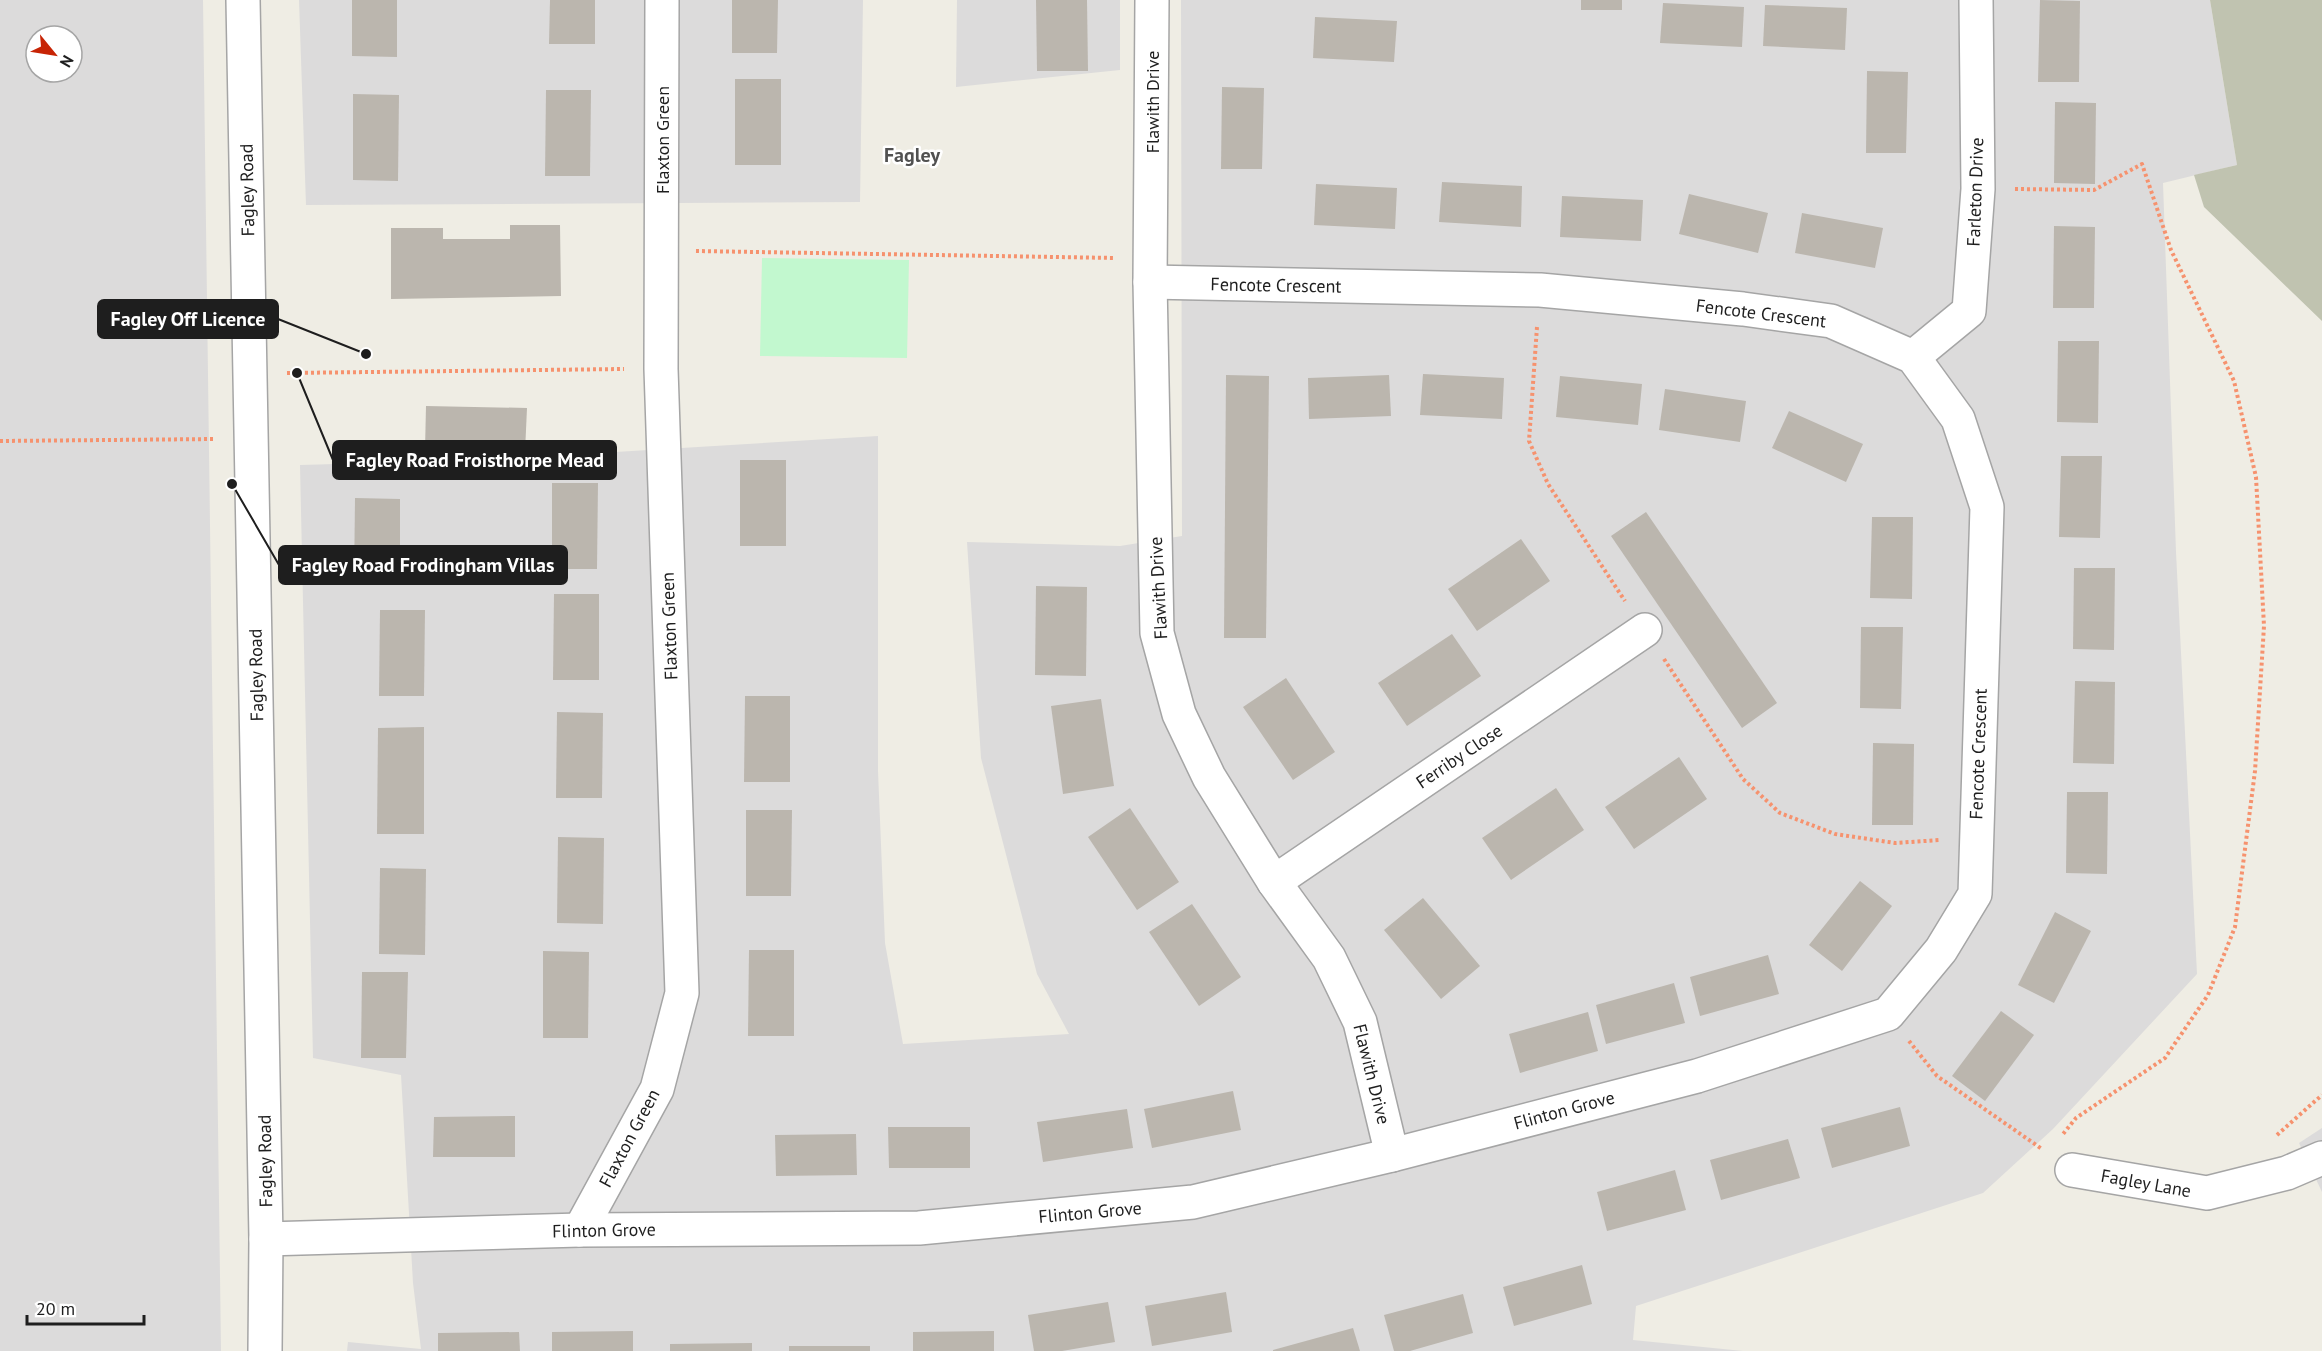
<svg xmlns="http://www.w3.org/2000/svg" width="2322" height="1351" font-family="'PT Sans',sans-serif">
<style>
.residential{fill:#dcdbdb;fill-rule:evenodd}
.construction{fill:#c0c3b0}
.park{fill:#c2f8cf}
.building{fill:#bbb6ae}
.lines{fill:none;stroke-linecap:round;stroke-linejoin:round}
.minor-casing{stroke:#a5a5a5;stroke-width:36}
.path{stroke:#f6926e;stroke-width:4;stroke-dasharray:3 3;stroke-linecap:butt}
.minor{stroke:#fff;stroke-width:33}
.labels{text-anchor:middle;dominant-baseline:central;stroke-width:5;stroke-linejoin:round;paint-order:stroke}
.street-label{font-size:18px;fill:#1e1e1e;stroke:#fff}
.neighbourhood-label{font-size:20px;font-weight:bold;fill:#515151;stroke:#fff}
.leader{fill:none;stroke:#1e1e1e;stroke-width:2}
.callout-dot{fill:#1e1e1e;stroke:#fff;stroke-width:2}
.callout{fill:#1e1e1e;stroke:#1e1e1e;stroke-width:2}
.callout-label{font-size:20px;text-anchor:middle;font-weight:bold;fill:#fff}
</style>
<rect width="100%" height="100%" fill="#efede4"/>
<g class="residential">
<path d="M 0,0 L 203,0 L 221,1351 L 0,1351 ZM 36,36 L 72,36 L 72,72 L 36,72 Z"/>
<polygon points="299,0 863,0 860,202 306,205"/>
<polygon points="957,0 1120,0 1120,70 956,87"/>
<polygon points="1181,0 2210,0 2237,165 2163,183 2176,552 2197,974 2053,1129 1983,1193 1636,1306 1633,1340 1743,1351 347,1351 348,1342 421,1349 413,1283 401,1075 313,1058 300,465 482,460 878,436 878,771 885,943 903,1044 1069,1034 1037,974 981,758 967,542 1120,546 1182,536"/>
<polygon points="2322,1128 2322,1192 2299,1143"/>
</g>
<polygon class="construction" points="2210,0 2322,0 2322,321 2204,207 2194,175 2237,165"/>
<polygon class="park" points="762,258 909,260 907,358 760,356"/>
<g class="building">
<polygon points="352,0 397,0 397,57 352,56"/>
<polygon points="550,0 595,0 595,44 549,44"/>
<polygon points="732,0 778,0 777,53 732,53"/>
<polygon points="1036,0 1087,0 1088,71 1037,71"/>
<rect x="1581" y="0" width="41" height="10"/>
<polygon points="2040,0 2080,1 2079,82 2038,82"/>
<polygon points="1663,3 1744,7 1742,47 1660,43"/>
<polygon points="1765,5 1847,8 1845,50 1763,46"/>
<polygon points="1315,17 1397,21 1394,62 1313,58"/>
<polygon points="1867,71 1908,72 1906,153 1866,153"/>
<rect x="735" y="79" width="46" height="86"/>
<polygon points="1222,87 1264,88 1262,169 1221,169"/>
<polygon points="546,90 591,90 590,176 545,176"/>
<polygon points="353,94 399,95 398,181 353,180"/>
<polygon points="2055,102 2096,103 2095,184 2054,183"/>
<polygon points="1442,182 1522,186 1521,227 1439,222"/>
<polygon points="1316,184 1397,188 1395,229 1314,225"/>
<polygon points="1689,194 1768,213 1758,253 1679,234"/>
<polygon points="1562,196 1643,200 1641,241 1560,237"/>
<polygon points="1802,213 1883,228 1875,268 1795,253"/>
<polygon points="510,225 560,225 561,296 391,299 391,228 443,228 443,239 510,239"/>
<polygon points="2054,226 2095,227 2094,308 2053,308"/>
<polygon points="2058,341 2099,341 2098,423 2057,422"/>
<polygon points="1423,374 1504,378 1502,419 1420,415"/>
<polygon points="1226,375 1269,376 1266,638 1224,638"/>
<polygon points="1389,375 1391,416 1309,419 1308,378"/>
<polygon points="1560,376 1642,384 1638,425 1556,417"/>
<polygon points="1665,389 1746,401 1740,442 1659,430"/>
<polygon points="426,406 527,408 525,452 425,450"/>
<polygon points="1789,411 1863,444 1846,482 1772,448"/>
<polygon points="2061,456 2102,456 2100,538 2059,537"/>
<rect x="740" y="460" width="46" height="86"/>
<polygon points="552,483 598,483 597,569 552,569"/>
<polygon points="355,498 400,499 400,585 354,584"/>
<polygon points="1646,512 1777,703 1742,728 1611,536"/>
<polygon points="1872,517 1913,517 1912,599 1870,598"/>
<polygon points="1521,539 1550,581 1477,631 1448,589"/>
<polygon points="2074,568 2115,568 2114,650 2073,649"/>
<polygon points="1036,586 1087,587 1086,676 1035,675"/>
<polygon points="554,594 599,594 599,680 553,680"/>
<polygon points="380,610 425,610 424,696 379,696"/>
<polygon points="1861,627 1903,627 1901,709 1860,708"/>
<polygon points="1452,634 1481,676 1407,726 1378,683"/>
<polygon points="1286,678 1335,752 1293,780 1243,707"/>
<polygon points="2075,681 2115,682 2114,764 2073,763"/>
<polygon points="745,696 790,696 790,782 744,782"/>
<polygon points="1101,699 1114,786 1063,794 1051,706"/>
<polygon points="557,712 603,713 602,798 556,798"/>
<polygon points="424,727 424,834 377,834 378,728"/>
<polygon points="1873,743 1914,744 1913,825 1872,825"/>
<polygon points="1679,757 1707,799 1634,849 1605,807"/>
<polygon points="1556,788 1584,830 1511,880 1482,838"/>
<polygon points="2067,792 2108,792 2107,874 2066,873"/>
<polygon points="1130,808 1179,882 1137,910 1088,837"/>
<polygon points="746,810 792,810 791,896 746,896"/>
<polygon points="558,837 604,838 603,924 557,923"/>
<polygon points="380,868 426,869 425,955 379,954"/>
<polygon points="1860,881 1892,906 1842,971 1809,945"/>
<polygon points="1423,898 1480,966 1441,999 1384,930"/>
<polygon points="1192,904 1241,977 1199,1006 1149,932"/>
<polygon points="2055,912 2091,931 2054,1003 2018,985"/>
<polygon points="749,950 794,950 794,1036 748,1036"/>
<polygon points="543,951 589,952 588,1038 543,1038"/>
<polygon points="1768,955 1779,994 1700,1016 1690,977"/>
<polygon points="362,972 408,972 406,1058 361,1058"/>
<polygon points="1674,983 1685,1023 1606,1044 1596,1005"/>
<polygon points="2001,1011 2034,1035 1985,1101 1952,1076"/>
<polygon points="1588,1012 1598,1051 1520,1073 1509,1034"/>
<polygon points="1233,1091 1241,1130 1152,1148 1144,1109"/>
<polygon points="1900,1107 1910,1146 1832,1168 1821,1128"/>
<polygon points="1127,1109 1133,1148 1043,1162 1037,1122"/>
<polygon points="515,1116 515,1157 433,1157 434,1117"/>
<polygon points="888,1127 970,1127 970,1168 889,1168"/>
<polygon points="856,1134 857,1175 776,1176 775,1135"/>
<polygon points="1788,1139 1800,1178 1721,1200 1710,1160"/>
<polygon points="1675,1170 1686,1210 1607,1231 1597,1192"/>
<polygon points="1582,1265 1592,1304 1514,1326 1503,1287"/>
<polygon points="1226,1292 1232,1332 1152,1346 1145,1306"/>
<polygon points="1463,1294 1473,1333 1410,1351 1394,1351 1384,1315"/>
<polygon points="1108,1302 1115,1342 1062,1351 1034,1351 1028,1315"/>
<polygon points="1353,1328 1360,1351 1273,1351 1273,1350"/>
<polygon points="633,1331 633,1351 552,1351 552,1332"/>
<polygon points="994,1331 994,1351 913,1351 913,1332"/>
<polygon points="519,1332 520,1351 438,1351 438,1333"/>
<polygon points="752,1343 752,1351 670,1351 670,1344"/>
<rect x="789" y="1346" width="81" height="5"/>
</g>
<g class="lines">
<defs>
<g id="minor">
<polyline points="243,0 266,1239 265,1351"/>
<polyline points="1152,0 1150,282 1157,633 1179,714 1209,777 1274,882 1329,958 1360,1022 1392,1155"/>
<polyline points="1913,357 1969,311 1978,189 1976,0"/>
<polyline points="1274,882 1645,630"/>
<polyline points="2072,1170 2207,1193 2287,1173 2322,1158"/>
<polyline points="580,1230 657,1089 682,993 661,369 662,0"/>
<polyline points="266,1239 580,1230 919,1228 1193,1202 1392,1155 1697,1076 1888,1014 1941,950 1975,894 1987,507 1958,419 1913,357 1831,321 1743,309 1540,290 1150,282"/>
</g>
</defs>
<use href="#minor" class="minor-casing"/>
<g class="path">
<polyline points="2015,189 2094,190 2142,164 2171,250 2234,381 2256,477 2264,626 2255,771 2235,927 2208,995 2165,1058 2076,1118 2063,1134"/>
<polyline points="696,251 1115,258"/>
<polyline points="1537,327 1529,441 1548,484 1625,601"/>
<polyline points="287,373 624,369"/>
<polyline points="0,441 215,439"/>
<polyline points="1664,659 1743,779 1780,813 1835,834 1895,843 1940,840"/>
<polyline points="1909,1041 1937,1076 2042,1149"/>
<polyline points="2277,1135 2322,1095"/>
</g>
<use href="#minor" class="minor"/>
</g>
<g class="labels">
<g class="street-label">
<text transform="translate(1152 102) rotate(-90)">Flawith Drive</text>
<text transform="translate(662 140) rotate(-90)">Flaxton Green</text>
<text transform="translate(247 190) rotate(-91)">Fagley Road</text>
<text transform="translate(1975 192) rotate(-88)">Farleton Drive</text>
<text transform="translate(1276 285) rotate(1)">Fencote Crescent</text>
<text transform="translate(1761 313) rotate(7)">Fencote Crescent</text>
<text transform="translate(1158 588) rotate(-93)">Flawith Drive</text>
<text transform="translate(669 626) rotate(-92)">Flaxton Green</text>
<text transform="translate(256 675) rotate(-91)">Fagley Road</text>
<text transform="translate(1978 754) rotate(-88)">Fencote Crescent</text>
<text transform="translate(1459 756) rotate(-34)">Ferriby Close</text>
<text transform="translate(1372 1074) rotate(76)">Flawith Drive</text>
<text transform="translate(1564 1110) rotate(-15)">Flinton Grove</text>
<text transform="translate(629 1138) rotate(-62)">Flaxton Green</text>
<text transform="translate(265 1161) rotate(-91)">Fagley Road</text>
<text transform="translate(2146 1183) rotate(10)">Fagley Lane</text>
<text transform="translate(1090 1212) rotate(-5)">Flinton Grove</text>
<text transform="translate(604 1230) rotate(-1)">Flinton Grove</text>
</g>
<g class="neighbourhood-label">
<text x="912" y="155">Fagley</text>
</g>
</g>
<path class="leader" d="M366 354L278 319M297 373L333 460M232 484L279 565"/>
<g class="callout-dot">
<circle cx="366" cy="354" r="6"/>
<circle cx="297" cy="373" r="6"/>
<circle cx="232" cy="484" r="6"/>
</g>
<g class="callout">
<rect x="98" y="300" width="180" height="38" rx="6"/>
<rect x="333" y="441" width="283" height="38" rx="6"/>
<rect x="279" y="546" width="288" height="38" rx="6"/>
</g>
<g class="callout-label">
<text x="188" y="326">Fagley Off Licence</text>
<text x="475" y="467">Fagley Road Froisthorpe Mead</text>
<text x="423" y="572">Fagley Road Frodingham Villas</text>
</g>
<g transform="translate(54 54) rotate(120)"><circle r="28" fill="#ffffff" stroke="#a5a5a5" stroke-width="1.5"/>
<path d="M0-4.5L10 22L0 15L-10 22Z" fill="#c72405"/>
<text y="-9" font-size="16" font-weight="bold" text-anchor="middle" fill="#1e1e1e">N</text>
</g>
<path d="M27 1315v9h117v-9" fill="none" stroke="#1e1e1e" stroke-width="3"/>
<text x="36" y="1315" font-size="18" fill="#1e1e1e" stroke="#ffffff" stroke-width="4.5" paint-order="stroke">20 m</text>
</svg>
